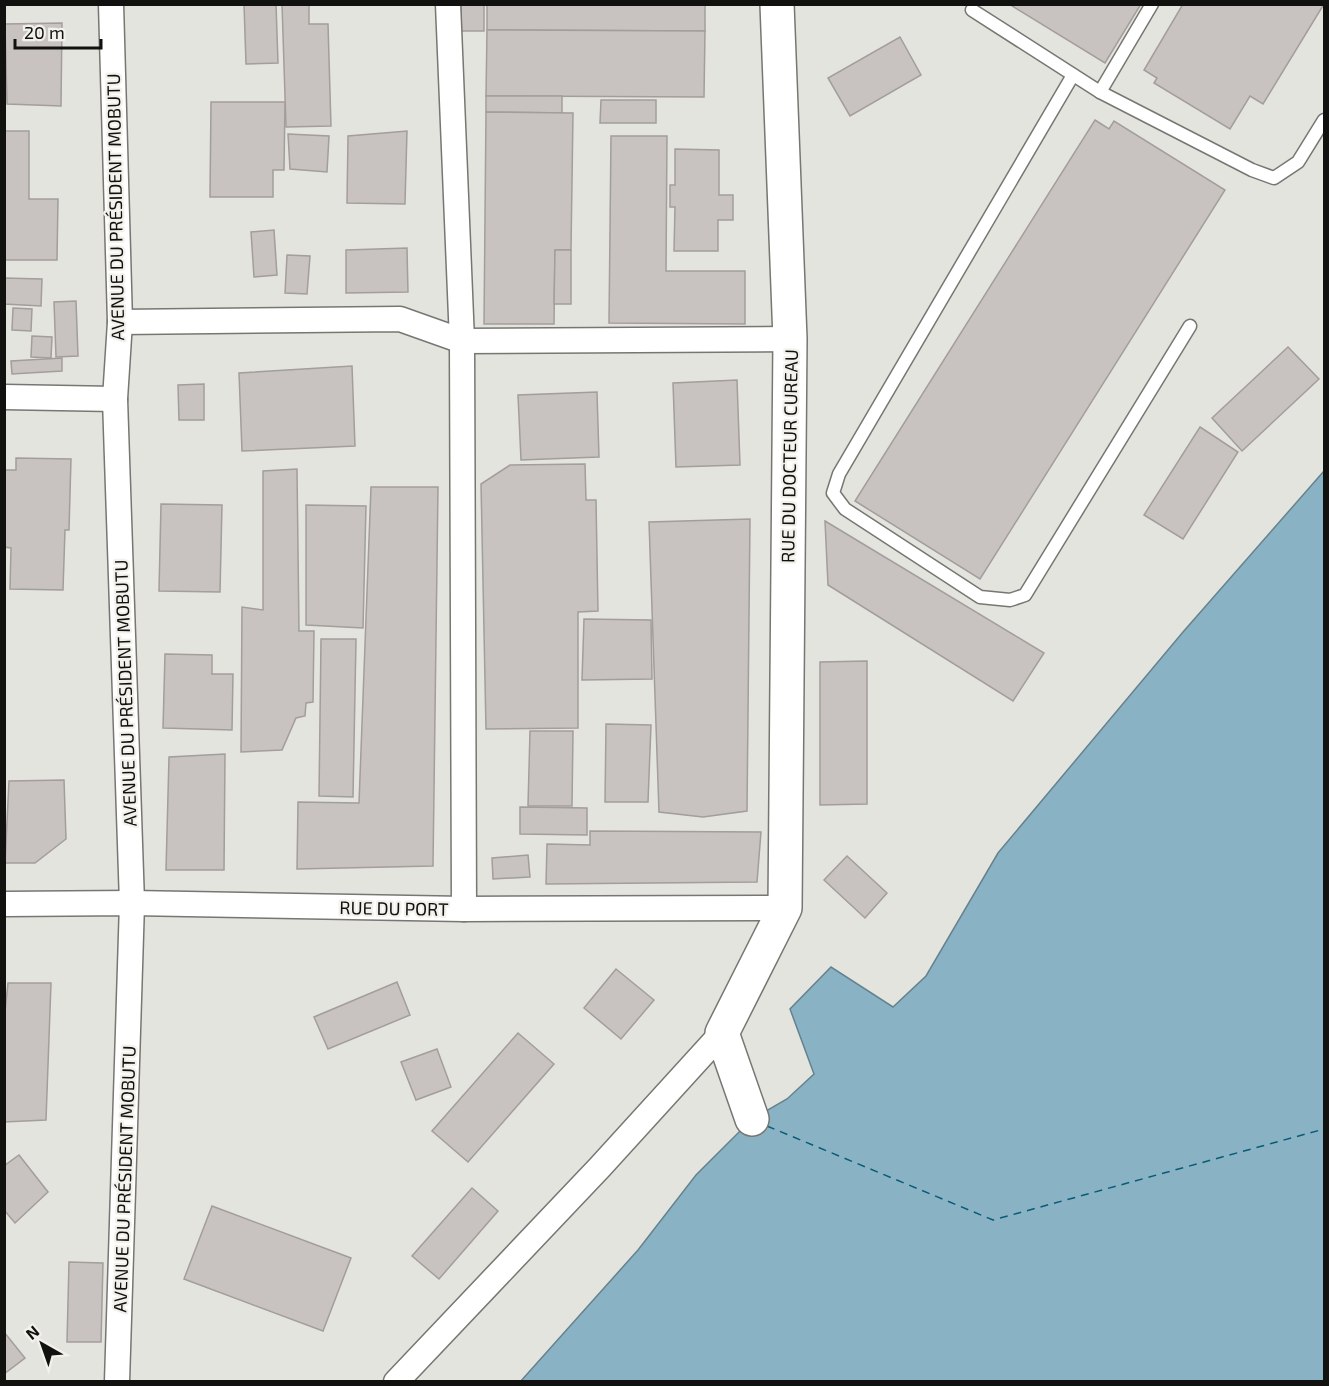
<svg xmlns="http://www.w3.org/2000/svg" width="1329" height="1386" font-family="'Exo 2',sans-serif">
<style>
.water{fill:#89b2c4;stroke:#65828e;stroke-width:1.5}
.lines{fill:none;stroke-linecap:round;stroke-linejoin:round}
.ferry{stroke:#0a5c75;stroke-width:1.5;stroke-dasharray:8 6;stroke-linecap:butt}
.building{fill:#c8c2c0;stroke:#a39d9b;stroke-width:1.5}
.service-casing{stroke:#777672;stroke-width:15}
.minor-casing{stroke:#777672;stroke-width:27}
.primary-casing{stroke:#777672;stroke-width:36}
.service{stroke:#fff;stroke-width:12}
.minor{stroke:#fff;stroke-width:24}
.primary{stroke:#fff;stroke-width:33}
.labels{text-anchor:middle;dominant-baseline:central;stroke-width:4.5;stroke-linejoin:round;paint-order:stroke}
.street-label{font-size:18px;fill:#11110f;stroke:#f2f1eb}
</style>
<rect width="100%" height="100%" fill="#e4e4de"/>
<polygon class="water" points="1324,471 1324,1381 520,1382 638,1250 696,1175 752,1119 787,1099 814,1074 790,1009 831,967 893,1007 926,976 998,853 1183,632"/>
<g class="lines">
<polyline class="ferry" points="767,1126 993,1220 1324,1129"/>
</g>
<g class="building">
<polygon points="244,4 276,4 278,63 246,64"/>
<polygon points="282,4 309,4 309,24 328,24 331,126 286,127"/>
<rect x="461" y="4" width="23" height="27"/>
<polygon points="487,4 705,4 705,31 487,30"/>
<polygon points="1009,4 1141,4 1105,63"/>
<polygon points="1183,4 1324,4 1263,104 1250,96 1230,129 1154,83 1157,78 1144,70"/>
<polygon points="62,23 61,106 7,104 5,24"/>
<polygon points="487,30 705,31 704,97 486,96"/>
<polygon points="900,37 921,75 850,116 828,78"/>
<polygon points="486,96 562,96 562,113 486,112"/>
<polygon points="601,100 656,100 656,123 600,123"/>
<polygon points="211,102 285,102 284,170 273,170 273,197 210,197"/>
<polygon points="486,112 573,113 571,250 555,250 554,324 484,324"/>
<polygon points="1095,120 1109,129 1114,121 1225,190 980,579 855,501"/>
<polygon points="4,131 29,131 29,199 58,199 57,260 4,260"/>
<polygon points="407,131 405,204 347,203 348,136"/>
<polygon points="288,134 329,136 327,172 290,169"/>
<polygon points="611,136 667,136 666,271 745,271 745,324 609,323"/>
<polygon points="675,149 719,150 719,195 733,195 733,220 718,220 718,251 674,251 675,207 670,207 670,185 675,185"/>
<polygon points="274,230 277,275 254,277 251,232"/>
<polygon points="407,248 408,292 346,293 346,250"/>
<polygon points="555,250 571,250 571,304 554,304"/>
<polygon points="287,255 310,256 307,294 285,293"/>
<polygon points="4,278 42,279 41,306 4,304"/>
<polygon points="76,301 78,356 56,357 54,302"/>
<polygon points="13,308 32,309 31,331 12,330"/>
<polygon points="32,336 52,337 51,358 31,357"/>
<polygon points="1288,347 1319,379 1242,451 1212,418"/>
<polygon points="62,358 62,371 12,374 11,361"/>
<polygon points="352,366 355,446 242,451 239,373"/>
<polygon points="737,380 740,465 676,467 673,383"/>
<polygon points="204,384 204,420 179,420 178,385"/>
<polygon points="597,392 599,457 521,460 518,395"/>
<polygon points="1200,427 1238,452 1183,539 1144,515"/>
<polygon points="16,458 71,459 69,530 65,530 63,590 10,589 11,548 4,547 4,470 16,470"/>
<polygon points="585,464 586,500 596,500 598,611 578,612 578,728 486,729 481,484 510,465"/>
<polygon points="297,469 299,631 314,631 313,702 306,703 305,716 296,718 282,750 241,752 242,607 263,610 263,471"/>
<polygon points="371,487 438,487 433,866 297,869 298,802 359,803"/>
<polygon points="161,504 222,505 220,592 159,591"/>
<polygon points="306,505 366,506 363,628 306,625"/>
<polygon points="750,519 747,811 703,817 659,812 649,522"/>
<polygon points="825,521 1044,653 1013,701 828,585"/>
<polygon points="584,619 651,620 652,679 582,680"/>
<polygon points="321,639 356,639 353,797 319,796"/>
<polygon points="165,654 212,655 212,674 233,674 232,730 163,728"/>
<polygon points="867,661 867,804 820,805 820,662"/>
<polygon points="606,724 651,725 648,802 605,802"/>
<polygon points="530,731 573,731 572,806 528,806"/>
<polygon points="225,754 224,870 166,870 169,757"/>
<polygon points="64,780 66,839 35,863 5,863 9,781"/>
<polygon points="520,807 587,808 587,835 520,834"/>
<polygon points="590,831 761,832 757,882 546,884 547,844 590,845"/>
<polygon points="528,855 530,877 493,879 492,858"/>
<polygon points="847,856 887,893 865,918 824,880"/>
<polygon points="616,969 654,1000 621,1039 584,1008"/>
<polygon points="397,982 410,1015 328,1049 314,1017"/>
<polygon points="8,983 51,983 46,1120 4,1122 4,1021"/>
<polygon points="518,1033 554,1064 468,1162 432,1131"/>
<polygon points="437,1049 451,1087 416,1100 401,1062"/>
<polygon points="19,1155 48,1192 15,1223 4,1210 4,1166"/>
<polygon points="472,1188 498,1211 439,1279 412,1256"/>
<polygon points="212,1206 351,1258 323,1331 184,1279"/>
<polygon points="69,1262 103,1263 101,1342 67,1342"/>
<polygon points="4,1332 25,1358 4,1374"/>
</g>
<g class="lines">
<defs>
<g id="service">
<polyline points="972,10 1100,92 1152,4"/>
<polyline points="1073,75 839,474 833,493 845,509 980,597 1010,600 1025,595 1190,326"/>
<polyline points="1100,92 1252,170 1274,178 1298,162 1324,120"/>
</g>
<g id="minor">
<polyline points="111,4 120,322 115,399 132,903 117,1382"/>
<polyline points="448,4 462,341 464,909"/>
<polyline points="120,322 400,319 462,341 790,339"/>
<polyline points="4,397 115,399"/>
<polyline points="4,904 132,903 464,909 785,908"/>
<polyline points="396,1382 600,1167 722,1033"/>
</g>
<polyline id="primary" points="752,1119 722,1033 785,908 790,339 777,4"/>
</defs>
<use href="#service" class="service-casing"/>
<use href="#minor" class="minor-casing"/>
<use href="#primary" class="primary-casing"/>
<use href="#service" class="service"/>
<use href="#minor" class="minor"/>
<use href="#primary" class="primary"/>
</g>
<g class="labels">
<g class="street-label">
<text transform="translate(115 207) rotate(-91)">AVENUE DU PRÉSIDENT MOBUTU</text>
<text transform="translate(789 456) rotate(-89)">RUE DU DOCTEUR CUREAU</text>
<text transform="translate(125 693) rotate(-92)">AVENUE DU PRÉSIDENT MOBUTU</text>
<text transform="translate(394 908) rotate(1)">RUE DU PORT</text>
<text transform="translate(124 1179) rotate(-88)">AVENUE DU PRÉSIDENT MOBUTU</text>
</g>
</g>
<rect width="1329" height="1386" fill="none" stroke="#11110f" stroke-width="12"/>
<g transform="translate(42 1344) rotate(320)" stroke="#f2f1eb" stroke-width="4.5" paint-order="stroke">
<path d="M0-4.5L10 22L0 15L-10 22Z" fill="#11110f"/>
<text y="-9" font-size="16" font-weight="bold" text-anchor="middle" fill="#11110f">N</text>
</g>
<path d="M15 39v9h86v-9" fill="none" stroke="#11110f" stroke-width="3"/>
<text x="24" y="39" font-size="18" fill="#11110f" stroke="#f2f1eb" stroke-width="4.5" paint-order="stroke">20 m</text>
</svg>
